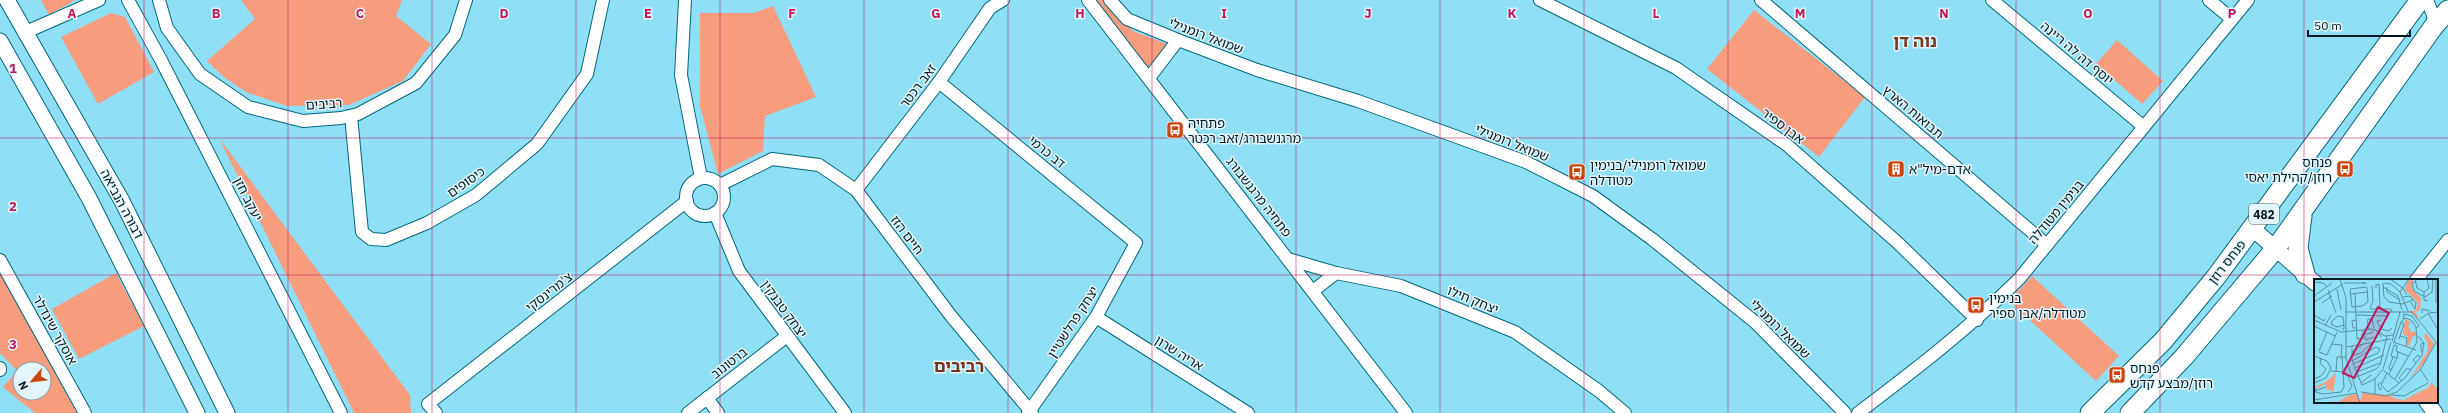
<svg xmlns="http://www.w3.org/2000/svg" width="2448" height="413" font-family="'IBM Plex Sans','Noto Sans Hebrew',sans-serif">
<style>
.green{fill:#f89c7e;fill-rule:evenodd}
.lines{fill:none;stroke-linecap:round;stroke-linejoin:round}
.minor-casing{stroke:#03677b;stroke-width:14}
.tertiary-casing{stroke:#03677b;stroke-width:17}
.primary-casing{stroke:#03677b;stroke-width:21}
.minor{stroke:#fff;stroke-width:12}
.tertiary{stroke:#fff;stroke-width:15}
.primary{stroke:#fff;stroke-width:19}
.grid{fill:none;stroke:#c2185b;stroke-width:1;stroke-opacity:0.55}
.labels{text-anchor:middle;dominant-baseline:central;stroke-width:3;stroke-linejoin:round;paint-order:stroke}
.shield{fill:#e3f6fc;stroke:#465b61;stroke-width:1}
.shield-label{font-size:12px;font-weight:bold;fill:#03191f}
.street-label{font-size:13px;fill:#03191f;stroke:#e3f6fc}
.poi-label{font-size:13px;fill:#03191f;stroke:#e3f6fc;text-anchor:start}
.district-label{font-size:17px;font-weight:bold;fill:#77341f;stroke:#e3f6fc}
.inset-road{fill:none;stroke:#5790a0;stroke-width:1}
.view{fill:#c2185b;fill-opacity:0.15;stroke:#c2185b;stroke-width:2}
.inset-edge{fill:none;stroke:#03191f;stroke-width:2}
.grid-label{font-size:13px;text-anchor:middle;font-weight:bold;fill:#c2185b;stroke:#e3f6fc;stroke-width:3;stroke-linejoin:round;paint-order:stroke}
</style>
<rect width="100%" height="100%" fill="#8fdff6"/>
<g class="green">
<polygon points="41,0 75,0 49,15"/>
<polygon points="241,0 402,0 396,16 431,44 403,81 349,105 287,106 246,92 225,78 207,61 255,19"/>
<polygon points="1091,0 1104,0 1133,31 1167,44 1148,72"/>
<polygon points="773,6 816,97 765,116 763,151 718,174 700,106 700,13 754,13"/>
<polygon points="1754,10 1865,97 1819,157 1707,69"/>
<polygon points="111,13 125,17 154,72 98,104 61,37"/>
<polygon points="2117,40 2163,81 2142,104 2096,64"/>
<polygon points="219,138 410,395 411,413 354,413"/>
<path d="M 0,273 L 77,413 L 35,413 L 3,387 L 17,371 L 0,353 ZM 20,369 L 44,369 L 44,393 L 20,393 Z"/>
<polygon points="116,273 144,326 79,359 52,309"/>
<polygon points="2032,276 2119,356 2096,381 2009,301"/>
</g>
<g class="lines">
<defs>
<g id="minor">
<polyline points="128,0 161,60 341,413"/>
<polyline points="159,0 167,28 200,74 248,107 303,121 341,118 358,114 416,83 455,35 466,0"/>
<polyline points="685,0 681,75 701,178"/>
<polyline points="1088,0 1406,413"/>
<polyline points="1110,0 1127,19 1178,40 1257,70 1358,101 1526,162 1593,196 1652,239 1755,322 1845,413"/>
<polyline points="1540,0 1676,68 1787,145 1898,243 1977,320"/>
<polyline points="1761,0 2047,245"/>
<polyline points="1992,0 2144,127"/>
<polyline points="2209,0 2232,19"/>
<polyline points="2427,0 2433,15 2434,26"/>
<polyline points="26,32 99,0"/>
<polyline points="1149,78 1178,40"/>
<polyline points="939,82 1136,243 1096,317 1028,413"/>
<polyline points="351,116 362,232 371,239 386,240 427,223 476,195 537,144 587,74 603,0"/>
<circle cx="705" cy="197" r="19"/>
<polyline points="720,185 772,159 819,165 856,190 951,316 1032,413"/>
<polyline points="856,190 939,82 990,8 1003,0"/>
<polyline points="715,213 739,271 845,413"/>
<polyline points="1288,259 1336,273 1401,286 1515,332 1599,391 1625,413"/>
<polyline points="0,260 85,413"/>
<polyline points="2416,280 2448,240"/>
<polyline points="1313,291 1336,273"/>
<polyline points="1096,317 1248,413"/>
<polyline points="0,368 0,370"/>
<polyline points="707,398 718,413"/>
<polyline points="436,413 428,404 687,201"/>
<polyline points="688,413 787,336"/>
<path d="M 1858,413 C 1915,370 1968,329 2019,279 L 2248,0"/>
</g>
<g id="tertiary">
<polyline points="7,0 122,201 227,413"/>
<polyline points="0,41 89,198 197,413"/>
<polyline points="2253,229 2315,283"/>
<polyline points="2427,402 2435,413"/>
</g>
<g id="primary">
<polyline points="2302,216 2298,248 2305,274"/>
<polyline points="2090,413 2163,341 2216,277 2420,0"/>
<polyline points="2130,413 2184,357 2276,248 2434,26 2448,10"/>
</g>
</defs>
<use href="#minor" class="minor-casing"/>
<use href="#tertiary" class="tertiary-casing"/>
<use href="#primary" class="primary-casing"/>
<use href="#minor" class="minor"/>
<use href="#tertiary" class="tertiary"/>
<use href="#primary" class="primary"/>
</g>
<path class="grid" d="M 144,0 L 144,413M 288,0 L 288,413M 432,0 L 432,413M 576,0 L 576,413M 720,0 L 720,413M 864,0 L 864,413M 1008,0 L 1008,413M 1152,0 L 1152,413M 1296,0 L 1296,413M 1440,0 L 1440,413M 1584,0 L 1584,413M 1728,0 L 1728,413M 1872,0 L 1872,413M 2016,0 L 2016,413M 2160,0 L 2160,413M 2304,0 L 2304,413M 0,138 L 2448,138M 0,275 L 2448,275"/>
<defs>
<symbol id="bus-square" viewBox="-11 -11 22 22"><rect x="-9" y="-9" width="18" height="18" rx="4" fill="#cb440d" stroke="#e3f6fc"/><path d="M-5-6H5V4H4V6H2V4H-2V6H-4V4H-5ZM-3.5-4V0h7V-4ZM-3.5 1.2v1.5H-2V1.2ZM2 1.2v1.5H3.5V1.2Z" fill="#fff"/></symbol>
<symbol id="building-square" viewBox="-11 -11 22 22"><rect x="-9" y="-9" width="18" height="18" rx="4" fill="#cb440d" stroke="#e3f6fc"/><path d="M-4-6H4V6H1V3H-1V6H-4ZM-2.5-4.3h1.7v1.8h-1.7ZM.8-4.3h1.7v1.8H.8ZM-2.5-1h1.7V.8h-1.7ZM.8-1h1.7V.8H.8Z" fill="#fff"/></symbol>
</defs>
<g fill-rule="evenodd">
<use href="#bus-square" x="1165" y="120" width="20" height="20"/>
<use href="#building-square" x="1886" y="159" width="20" height="20"/>
<use href="#bus-square" x="2335" y="159" width="20" height="20"/>
<use href="#bus-square" x="1567" y="162" width="20" height="20"/>
<use href="#bus-square" x="1966" y="295" width="20" height="20"/>
<use href="#bus-square" x="2107" y="365" width="20" height="20"/>
</g>
<g class="labels">
<rect class="shield" x="2249" y="204" width="30" height="20" rx="3"/>
<g class="shield-label">
<text x="2264" y="214">482</text>
</g>
<g class="street-label">
<text transform="translate(1206 36) rotate(21)">שמואל רומנילי</text>
<text transform="translate(2077 53) rotate(40)">יוסף דה לה ריינה</text>
<text transform="translate(918 86) rotate(-53)">זאב רכטר</text>
<text transform="translate(324 104) rotate(-4)">רביבים</text>
<text transform="translate(1913 112) rotate(40)">תבואות הארץ</text>
<text transform="translate(1783 126) rotate(37)">אבן ספיר</text>
<text transform="translate(1512 143) rotate(22)">שמואל רומנילי</text>
<text transform="translate(1047 152) rotate(39)">דב כרמי</text>
<text transform="translate(466 182) rotate(-35)">כיסופים</text>
<text transform="translate(1259 197) rotate(52)">פתחיה מרגנשבורג</text>
<text transform="translate(248 199) rotate(63)">יעקב חזן</text>
<text transform="translate(122 204) rotate(62)">דבורה הנביאה</text>
<text transform="translate(2056 212) rotate(-50)">בנימין מטודלה</text>
<text transform="translate(907 235) rotate(53)">חיים הזז</text>
<text transform="translate(2227 262) rotate(-52)">פנחס רוזן</text>
<text transform="translate(549 292) rotate(-38)">צ'מרינסקי</text>
<text transform="translate(1473 300) rotate(22)">יצחק חילו</text>
<text transform="translate(784 309) rotate(54)">יצחק טבנקין</text>
<text transform="translate(1073 322) rotate(-57)">יצחק פרלשטיין</text>
<text transform="translate(1780 329) rotate(44)">שמואל רומנילי</text>
<text transform="translate(55 330) rotate(61)">אוסקר שינדלר</text>
<text transform="translate(1179 353) rotate(32)">אריה שרון</text>
<text transform="translate(729 363) rotate(-38)">ברטונוב</text>
</g>
<g class="poi-label">
<text x="1188" y="123">פתחיה<tspan x="1188" dy="15">מרגנשבורג/זאב רכטר</tspan></text>
<text x="2332" y="162" text-anchor="end">פנחס<tspan x="2332" dy="15">רוזן/קהילת יאסי</tspan></text>
<text x="1590" y="165">שמואל רומנילי/בנימין<tspan x="1590" dy="15">מטודלה</tspan></text>
<text x="1909" y="169">אדם-מיל"א</text>
<text x="1989" y="298">בנימין<tspan x="1989" dy="15">מטודלה/אבן ספיר</tspan></text>
<text x="2130" y="368">פנחס<tspan x="2130" dy="15">רוזן/מבצע קדש</tspan></text>
</g>
<g class="district-label">
<text x="1915" y="41">נוה דן</text>
<text x="959" y="366">רביבים</text>
</g>
</g>
<g transform="translate(2314 279)">
<rect width="124" height="124" fill="#8fdff6"/>
<path d="M 99,0 L 98,10 L 107,19 L 106,31 L 101,33 L 106,40 L 94,32 L 101,32 L 104,26 L 102,21 L 91,11 L 94,2 ZM 91,40 L 96,43 L 94,47 L 97,53 L 103,53 L 103,56 L 98,58 L 95,67 L 92,66 L 94,58 L 89,55 ZM 112,54 L 120,65 L 110,84 L 96,100 L 113,73 L 114,65 L 110,57 ZM 22,94 L 19,114 L 17,111 L 13,111 L 12,105 L 1,110 L 1,108 L 12,103 ZM 117,103 L 124,110 L 124,124 L 12,124 L 22,122 L 23,124 L 33,117 L 43,115 L 46,122 L 49,114 L 77,116 L 79,119 L 90,121 L 115,108 Z" fill="#f89c7e"/>
<path class="inset-road" d="M 26,0 L 32,19 L 32,79 L 46,124M 76,0 L 89,9 L 93,16M 101,0 L 103,9 L 110,13 L 115,9 L 113,0M 0,3 L 9,4 L 13,7M 102,3 L 98,4 L 100,12 L 111,18 L 118,13 L 119,0M 30,4 L 52,4 L 48,4M 69,4 L 70,18 L 75,23 L 88,25 L 99,21M 70,4 L 77,5 L 86,13 L 94,32M 69,8 L 84,17 L 88,31M 73,8 L 73,13 L 86,21M 62,9 L 62,6 L 65,5 L 66,28M 23,10 L 27,31M 36,10 L 52,8M 14,11 L 22,34M 36,11 L 38,28 L 48,27 L 54,23 L 53,8M 86,13 L 95,0M 110,13 L 110,21 L 114,22M 41,14 L 43,60 L 51,59M 37,15 L 53,13M 0,17 L 18,4M 89,18 L 96,17 L 102,24 L 101,30 L 97,23M 0,23 L 29,5M 8,24 L 18,17M 122,24 L 122,0M 56,29 L 59,22 L 58,7M 56,30 L 77,30 L 78,33M 32,33 L 98,33 L 122,63 L 107,90 L 83,113 L 72,117 L 47,113M 108,34 L 108,30 L 116,32M 114,34 L 124,51M 0,36 L 10,42 L 11,40M 42,36 L 73,37 L 74,34M 89,40 L 90,35 L 98,37 L 105,47 L 102,49M 106,40 L 115,34 L 124,33M 0,41 L 27,53 L 59,50M 42,41 L 38,42 L 39,49 L 43,49M 67,41 L 63,42 L 67,50 L 75,52 L 78,49M 0,47 L 21,57M 11,47 L 17,36M 28,50 L 30,50 L 30,46 L 29,38 L 24,37 L 18,42 L 17,45 L 23,48 L 30,46M 55,50 L 53,41 L 58,39 L 60,49M 60,50 L 71,57 L 79,56M 48,51 L 52,61 L 60,58M 47,56 L 58,54 L 60,50M 86,57 L 93,59 L 92,67M 67,58 L 65,54 L 69,47M 85,60 L 90,45 L 87,43M 78,62 L 86,33M 61,63 L 77,60M 79,63 L 102,71M 80,63 L 87,43 L 91,39 L 97,41 L 102,48 L 103,63 L 81,100M 18,65 L 28,66 L 27,78 L 32,78M 38,67 L 38,82 L 48,106 L 61,100M 83,67 L 80,66 L 77,77 L 83,79 L 84,73M 83,67 L 82,72 L 94,77M 32,68 L 61,63M 5,72 L 13,53M 5,73 L 13,76 L 23,53M 38,73 L 49,65M 109,73 L 107,72 L 107,65 L 110,64M 0,77 L 13,82 L 17,89 L 12,99 L 0,104M 37,77 L 47,74 L 58,64M 28,78 L 30,108M 38,82 L 62,68M 102,84 L 99,81 L 104,76 L 106,78M 39,85 L 64,74 L 66,70 L 62,68M 41,89 L 70,76M 69,90 L 77,63M 106,90 L 114,102M 69,91 L 85,104M 17,92 L 30,93M 77,92 L 75,89 L 79,78M 22,93 L 23,78 L 27,78M 32,93 L 38,107 L 34,113M 43,93 L 66,84M 73,94 L 67,106 L 74,113 L 90,100 L 108,76 L 110,64 L 104,57M 75,95 L 83,79M 40,99 L 62,90 L 66,86 L 73,57M 0,100 L 7,97 L 12,90 L 6,84 L 7,79M 88,102 L 85,99 L 93,89 L 97,91M 67,103 L 64,105 L 66,111 L 68,109M 47,104 L 57,96M 0,107 L 2,113 L 9,115 L 27,113 L 30,108M 0,112 L 12,108M 61,115 L 61,100 L 68,91M 78,116 L 90,117 L 114,104M 0,121 L 43,114"/>
<path class="view" d="M 64,28 L 75,34 L 40,99 L 29,94 Z"/>
<rect width="124" height="124" class="inset-edge"/>
</g>
<g class="grid-label">
<text x="72" y="18">A</text>
<text x="216" y="18">B</text>
<text x="360" y="18">C</text>
<text x="504" y="18">D</text>
<text x="648" y="18">E</text>
<text x="792" y="18">F</text>
<text x="936" y="18">G</text>
<text x="1080" y="18">H</text>
<text x="1224" y="18">I</text>
<text x="1368" y="18">J</text>
<text x="1512" y="18">K</text>
<text x="1656" y="18">L</text>
<text x="1800" y="18">M</text>
<text x="1944" y="18">N</text>
<text x="2088" y="18">O</text>
<text x="2232" y="18">P</text>
<text x="13" y="73">1</text>
<text x="13" y="211">2</text>
<text x="13" y="349">3</text>
</g>
<g transform="translate(32 381) rotate(242)"><circle r="19" fill="#e3f6fc" stroke="#899ea4"/>
<path d="M0-3L7 15L0 10L-7 15Z" fill="#cb440d"/>
<text y="-6" font-size="11" font-weight="bold" text-anchor="middle" fill="#03191f">N</text>
</g>
<path d="M2308 30v6h102v-6" fill="none" stroke="#03191f" stroke-width="2"/>
<text x="2314" y="30" font-size="12" fill="#03191f" stroke="#e3f6fc" stroke-width="3" paint-order="stroke">50 m</text>
</svg>
